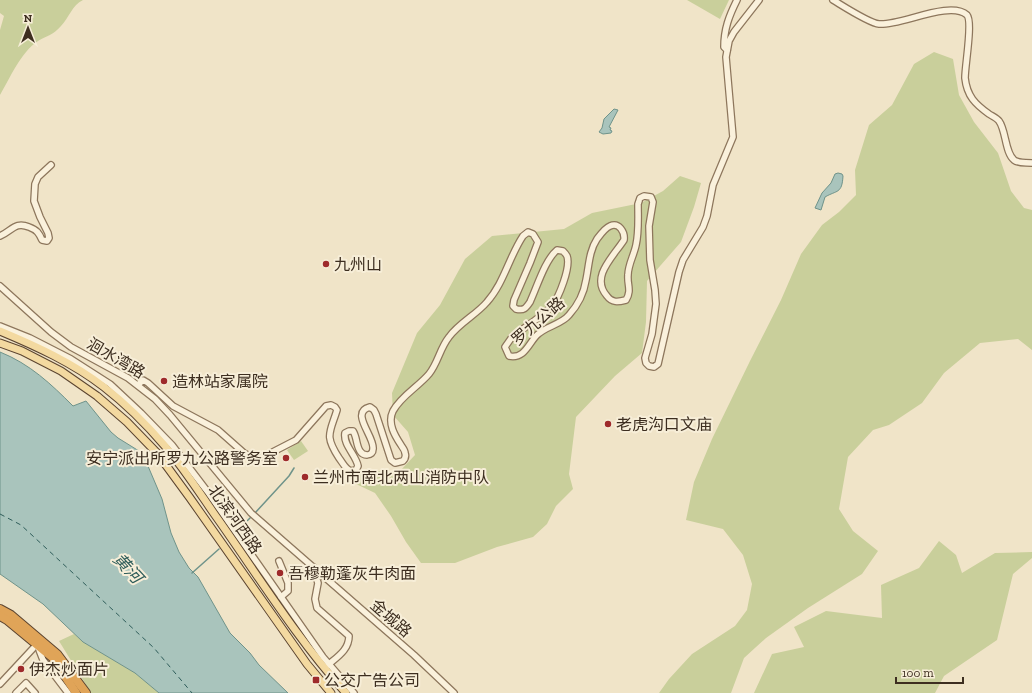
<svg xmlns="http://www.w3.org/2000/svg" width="1032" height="693" font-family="'Zilla Slab','Noto Sans SC',serif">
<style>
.green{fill:#c9cf9b}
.water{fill:#a9c4bc;stroke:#6f938a}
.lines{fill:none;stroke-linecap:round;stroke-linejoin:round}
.stream{stroke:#6f938a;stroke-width:1.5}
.ferry{stroke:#2f5d5a;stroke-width:1;stroke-dasharray:5 4;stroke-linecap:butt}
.minor-casing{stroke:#8d765c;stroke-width:8}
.major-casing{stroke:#5b4430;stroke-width:9}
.highway-casing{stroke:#5b4430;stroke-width:10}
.minor{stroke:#faf1dc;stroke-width:5.5}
.major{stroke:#f3d9a0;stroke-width:7}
.highway{stroke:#e0a458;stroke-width:8}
.poi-dot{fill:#9e2a2b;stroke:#f7eed8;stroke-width:1.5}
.labels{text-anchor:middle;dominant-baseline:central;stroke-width:4;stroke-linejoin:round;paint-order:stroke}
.poi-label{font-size:16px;fill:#3d2e20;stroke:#f7eed8;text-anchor:start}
.street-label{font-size:16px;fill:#3d2e20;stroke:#f7eed8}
.water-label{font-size:17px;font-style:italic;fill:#2f5d5a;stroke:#f7eed8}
</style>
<rect width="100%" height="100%" fill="#f0e4c8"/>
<g class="green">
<path d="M 0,0 L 83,0 C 72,5 69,18 61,26 C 52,36 48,35 38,41 C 21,52 10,78 0,95 L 0,30 L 4,16 L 0,13 Z"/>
<polygon points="687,0 729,0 720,19"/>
<polygon points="934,52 953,59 959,95 974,122 998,153 1011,191 1024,208 1032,210 1032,350 1018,339 980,343 944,373 922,403 889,425 873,430 848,457 839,509 853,531 878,551 862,574 808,608 766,638 744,658 731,693 659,693 669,679 692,654 735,626 747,610 752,584 743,555 723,529 686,520 694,482 712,439 750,361 781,300 801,254 822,225 839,212 856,195 855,170 869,125 892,105 914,64"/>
<polygon points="680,176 701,183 694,207 681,242 647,281 646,322 642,353 615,376 576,417 569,474 573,489 556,506 547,524 533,537 497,547 455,563 421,563 406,542 391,516 375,493 354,483 352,475 374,471 400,471 415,455 408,432 393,415 392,393 417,333 440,305 465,259 492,236 564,229 592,213 641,203 663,191"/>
<polygon points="301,441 308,451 294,460 287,450"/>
<polygon points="939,541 956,555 962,573 995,553 1032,552 1032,558 1013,574 997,640 944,676 935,693 754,693 772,654 804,647 794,627 826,611 882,618 881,585 919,568"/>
<polygon points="74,634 83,642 135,673 159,693 91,693 59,641"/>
</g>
<g class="water">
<polygon points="614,109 618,110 609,127 611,128 610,130 612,131 611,133 603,134 599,132 602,128 604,119"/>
<path d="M 838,173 L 842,174 L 843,176 C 842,194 837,190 825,197 L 821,210 L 815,208 L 822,193 L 831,183 L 835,174 Z"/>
<path d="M 0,352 C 30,364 51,384 73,406 L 86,401 L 111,432 L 118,438 L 139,451 L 145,459 L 162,499 L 171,533 L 179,552 L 189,568 L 198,577 L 230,633 L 250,653 L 259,665 L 288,693 L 159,693 L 135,673 L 83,642 L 43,604 L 0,574 Z"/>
</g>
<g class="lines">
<g class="stream">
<polyline points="255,513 289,476 294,468"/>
<polyline points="237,531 252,516"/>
<polyline points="192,573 219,549"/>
</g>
<polyline class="ferry" points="0,514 21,525 154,648 192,693"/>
<defs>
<g id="minor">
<path d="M 833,0 C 843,6 869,23 879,24 C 900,26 950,0 967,15 C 973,22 965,65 965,78 C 967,96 975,104 989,114 C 992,116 997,118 999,121 C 1006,130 1005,153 1014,160 C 1019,164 1026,162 1032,163"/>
<path d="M 727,50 L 724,47 C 724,29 729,16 737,0"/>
<path d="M 0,236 C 12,231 15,221 29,227 C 37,230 39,233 42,240 L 47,241 L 49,238 L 48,233 L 40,217 L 34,201 L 35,184 L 38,177 L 51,165"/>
<polyline points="0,286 51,332 71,347 128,378 155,399 170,415 251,513 414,655 454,693"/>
<polyline points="0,326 30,338 71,359 110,384 141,413 172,445 207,491 323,657 354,693"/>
<path d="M 138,385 L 143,380 L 148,383 L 173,406 L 218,430 L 244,453 L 251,457 L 258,458 L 265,456 L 296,440 L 326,406 L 331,405 L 335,407 L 337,410 C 330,433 324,435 339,458 C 343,463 345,469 351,471 L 356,470 L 358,466 C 356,455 343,445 345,433 L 349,431 L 353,431 C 357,437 356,445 360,451 C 363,456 373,457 373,449 C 375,437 349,412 370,407 L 374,410 L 376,414 L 391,460 L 395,463 L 403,461 C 405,459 406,456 405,453 C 405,450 402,447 401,445 C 395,436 387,423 393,411 C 401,396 418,387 429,374 C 438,363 440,348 449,337 C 459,323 476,315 487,302 C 504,283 509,257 523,236 L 528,232 L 533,234 L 538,242 L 530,263 L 514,300 L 513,306 L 516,309 C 524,311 526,308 530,302 C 537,287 545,260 557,250 L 563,251 C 564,252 566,254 567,256 C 571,267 559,297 552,306 C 540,318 525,327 512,337 L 505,347 L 509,356 C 524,359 528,345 536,336 C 545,326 561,325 569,315 C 578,305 584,293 586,280 C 589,266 589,251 597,239 C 600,235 605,228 610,226 C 619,222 625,232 624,240 C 613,257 590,277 607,296 C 612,303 618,302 626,300 C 632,290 627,285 628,275 C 628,265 634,255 636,245 C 639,232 638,217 638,204 L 640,198 L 644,196 L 651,197 L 653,202 L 649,226 L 650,260 L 655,290 L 656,304 L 652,334 L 645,358 L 646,363 L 649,366 L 654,367 L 658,364 L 679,272 L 683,260 L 703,227 L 707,216 L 713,185 L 733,137 L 726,57 L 729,41 L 734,32 L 759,0"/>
<polyline points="279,561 288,583 288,591 281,597"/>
<path d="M 313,567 L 318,583 L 315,599 L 317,608 L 349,636 C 349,650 337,657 328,665"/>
<polyline points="38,647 43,660 68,693"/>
<polyline points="0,684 39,642"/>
<polyline points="16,693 26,683 35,693"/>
</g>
<g id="major">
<path d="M 0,331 C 36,346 73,363 104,387 C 126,404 147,425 165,446 C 183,467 199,492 215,515 C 257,574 297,639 346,693"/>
<polyline points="0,343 22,351 61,371 97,396 127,422 157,453 190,498 307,664 331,693"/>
</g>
<g id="highway">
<polyline points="0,609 11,615 57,654 86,693"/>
<polyline points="0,616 7,620 53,658 76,693"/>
</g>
</defs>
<use href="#minor" class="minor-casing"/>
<use href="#major" class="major-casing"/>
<use href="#highway" class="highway-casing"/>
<use href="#minor" class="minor"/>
<use href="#major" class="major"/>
<use href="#highway" class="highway"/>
</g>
<g class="poi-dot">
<circle cx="326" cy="264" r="4"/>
<circle cx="164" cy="381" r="4"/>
<circle cx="608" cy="424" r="4"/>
<circle cx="286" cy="458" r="4"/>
<circle cx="305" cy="477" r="4"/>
<circle cx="280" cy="573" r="4"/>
<circle cx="21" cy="669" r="4"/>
<rect x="312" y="676" width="8" height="8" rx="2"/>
</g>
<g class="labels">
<g class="poi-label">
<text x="334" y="264">九州山</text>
<text x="172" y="381">造林站家属院</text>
<text x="616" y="424">老虎沟口文庙</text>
<text x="278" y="458" text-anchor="end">安宁派出所罗九公路警务室</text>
<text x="313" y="477">兰州市南北两山消防中队</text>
<text x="288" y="573">吾穆勒蓬灰牛肉面</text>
<text x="29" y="669">伊杰炒面片</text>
<text x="324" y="680">公交广告公司</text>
</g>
<g class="street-label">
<text transform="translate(538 321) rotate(-41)">罗九公路</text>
<text transform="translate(116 358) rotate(30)">洄水湾路</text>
<text transform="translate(235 519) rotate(55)">北滨河西路</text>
<text transform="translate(391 618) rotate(41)">金城路</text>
</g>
<g class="water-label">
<text transform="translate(128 568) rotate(47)">黄河</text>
</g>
</g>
<g transform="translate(28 28)" stroke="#f7eed8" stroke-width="3" paint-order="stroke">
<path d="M0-3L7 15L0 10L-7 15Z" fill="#3d2e20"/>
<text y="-6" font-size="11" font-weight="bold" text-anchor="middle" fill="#3d2e20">N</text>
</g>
<path d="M896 677v6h67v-6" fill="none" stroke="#3d2e20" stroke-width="2"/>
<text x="902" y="677" font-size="12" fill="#3d2e20" stroke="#f7eed8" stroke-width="3" paint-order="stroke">100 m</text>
</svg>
